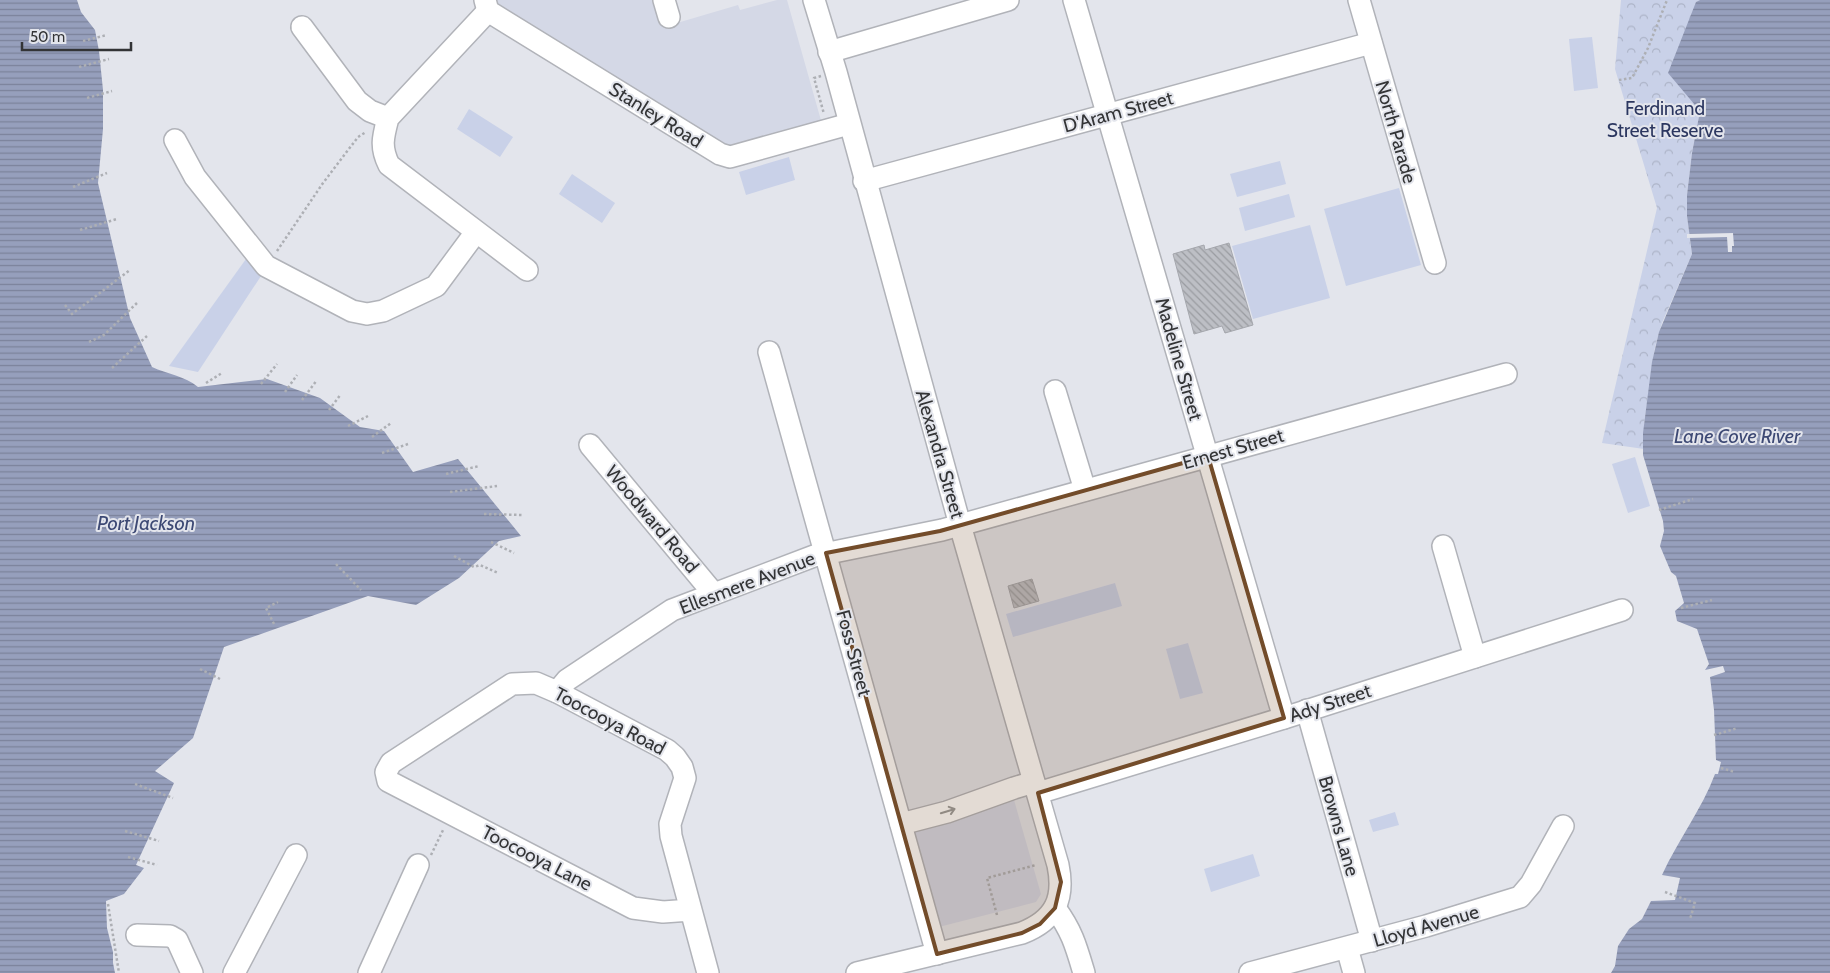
<svg xmlns="http://www.w3.org/2000/svg" width="1830" height="973" font-family="Cabin,sans-serif">
<style>
.built{fill:#d4d8e6}
.forest{fill:url(#forest-crowns)}
.park{fill:#c9d1e8}
.water{fill:url(#water-rules)}
.pier{fill:#e3e5ec}
.building{fill:url(#building-back-hatch);stroke:#a5a7ad}
.lines{fill:none;stroke-linecap:round;stroke-linejoin:round}
.minor-casing{stroke:#b1b3b9;stroke-width:24}
.path{stroke:#adafb4;stroke-width:2.5;stroke-dasharray:2.5 2.5;stroke-linecap:butt}
.minor{stroke:#fff;stroke-width:21}
.oneway{stroke:#999a9a}
.marked{fill:#734c2a;fill-opacity:0.2;stroke:#734c2a;stroke-width:4;stroke-linejoin:round}
.labels{text-anchor:middle;dominant-baseline:central;stroke-width:4;stroke-linejoin:round;paint-order:stroke}
.park-label{font-size:19px;fill:#2c3760;stroke:#e3e5ec}
.street-label{font-size:19px;fill:#333436;stroke:#e3e5ec}
.water-label{font-size:20px;font-style:italic;fill:#3d4974;stroke:#e3e5ec}
</style>
<defs>
<pattern id="forest-crowns" width="20" height="18" patternUnits="userSpaceOnUse" patternTransform="scale(1.25)"><rect width="20" height="18" fill="#c9d1e8"/><path d="M2 6a3 3 0 1 1 6 0M12 15a3 3 0 1 1 6 0" fill="none" stroke="#adb4c8"/></pattern>
<pattern id="water-rules" width="6" height="5" patternUnits="userSpaceOnUse" patternTransform="scale(1.25)"><rect width="6" height="5" fill="#969fbc"/><path d="M0 2.5h6" fill="none" stroke="#7b829a"/></pattern>
<pattern id="building-back-hatch" width="6" height="6" patternUnits="userSpaceOnUse" patternTransform="scale(1.25)"><rect width="6" height="6" fill="#bdbfc5"/><path d="M-1 5l2 2M0 0l6 6M5-1l2 2" fill="none" stroke="#9a9ca1"/></pattern>
</defs>
<rect width="100%" height="100%" fill="#e3e5ec"/>
<g class="built">
<polygon points="490,0 657,0 677,23 738,5 740,10 777,0 787,0 822,124 724,154"/>
<polygon points="1010,786 1041,894 1036,902 935,928 904,814"/>
</g>
<polygon class="forest" points="1621,0 1700,0 1696,2 1689,96 1700,111 1692,153 1687,195 1687,216 1692,254 1662,323 1655,347 1644,425 1644,449 1602,443 1657,208 1615,69"/>
<g class="park">
<polygon points="1592,37 1598,88 1574,91 1569,39"/>
<polygon points="469,109 513,137 500,157 457,129"/>
<polygon points="789,157 795,180 746,195 739,172"/>
<polygon points="1280,161 1286,184 1237,197 1230,174"/>
<polygon points="572,174 615,203 602,223 559,194"/>
<polygon points="1399,188 1421,265 1346,286 1324,209"/>
<polygon points="1289,194 1295,217 1245,231 1239,208"/>
<polygon points="1310,225 1330,298 1253,319 1232,246"/>
<polygon points="246,259 261,276 198,372 169,366"/>
<polygon points="1635,457 1650,506 1628,513 1612,464"/>
<polygon points="1115,583 1122,606 1013,637 1006,614"/>
<polygon points="1188,643 1203,693 1180,699 1166,649"/>
<polygon points="1395,812 1399,825 1373,832 1369,820"/>
<polygon points="1253,854 1260,876 1211,892 1204,869"/>
</g>
<g class="water">
<path d="M 0,0 L 77,0 L 81,12 L 95,30 L 99,51 L 103,90 L 103,129 L 98,183 L 130,318 L 152,367 C 167,374 185,376 198,387 L 267,379 L 320,398 L 360,427 L 384,431 L 413,472 L 458,459 L 521,536 L 499,541 L 459,578 L 416,605 L 368,596 L 224,647 L 193,738 L 155,771 L 174,783 L 136,865 L 144,868 L 124,894 L 106,901 L 107,928 L 113,952 L 113,963 L 115,973 L 0,973 Z"/>
<path d="M 1700,0 L 1830,0 L 1830,973 L 1611,973 L 1615,966 L 1618,946 L 1629,929 L 1642,919 L 1651,901 L 1675,900 L 1680,878 L 1662,875 C 1678,840 1702,809 1715,774 L 1718,774 L 1721,762 L 1716,760 L 1714,710 L 1710,677 L 1725,672 L 1723,666 L 1705,670 L 1709,664 L 1697,629 L 1677,621 L 1675,611 L 1684,603 L 1676,576 L 1671,572 L 1660,546 L 1664,531 L 1663,521 L 1643,455 L 1643,433 L 1652,362 L 1659,332 L 1692,254 L 1687,216 L 1687,195 L 1692,153 L 1700,111 L 1668,73 L 1696,2 Z"/>
</g>
<polygon class="pier" points="1733,233 1734,246 1732,246 1732,252 1728,252 1727,237 1687,238 1687,234"/>
<g class="building">
<polygon points="1229,243 1253,325 1225,333 1222,326 1194,334 1173,254 1204,245 1205,250"/>
<polygon points="1032,579 1039,601 1014,608 1008,586"/>
</g>
<g class="lines">
<defs>
<g id="minor">
<polyline points="485,0 488,11 720,154 730,157 849,124"/>
<polyline points="664,0 669,17"/>
<path d="M 814,0 L 836,72 L 960,525 L 1058,865 C 1065,899 1055,920 1022,933 L 857,973"/>
<polyline points="1074,0 1284,718"/>
<polyline points="1359,0 1435,263"/>
<path d="M 488,11 L 388,118 C 383,137 380,147 389,165 L 527,270"/>
<polyline points="302,27 357,101 370,111 388,118"/>
<polyline points="829,52 1008,0"/>
<polyline points="175,140 195,177 266,266 352,311 367,314 383,311 436,286 476,232"/>
<polyline points="864,181 1371,43"/>
<polyline points="769,352 937,954"/>
<polyline points="1055,391 1085,490"/>
<polyline points="590,445 714,594"/>
<polyline points="1443,546 1475,657"/>
<polyline points="557,692 567,680 672,610 814,556 942,530 1506,374"/>
<polyline points="1307,710 1372,941"/>
<polyline points="1038,793 1284,718 1622,610"/>
<polyline points="901,824 947,812 1014,788 1034,782"/>
<path d="M 1055,908 C 1072,931 1076,946 1084,973"/>
<polyline points="691,910 663,912 633,908 388,781 386,772 391,763 512,684 536,683 557,692 667,750 675,757 682,767 685,778 670,824 671,836 708,973"/>
<polyline points="137,935 170,936 177,940 192,973"/>
<polyline points="1347,948 1354,973"/>
<polyline points="234,973 296,855"/>
<polyline points="369,973 418,865"/>
<polyline points="1250,973 1426,926 1520,897 1531,884 1563,826"/>
</g>
</defs>
<use href="#minor" class="minor-casing"/>
<g class="path">
<polyline points="83,41 107,35"/>
<polyline points="79,67 109,59"/>
<polyline points="821,76 814,78 824,114"/>
<polyline points="1619,80 1632,78 1648,48 1667,0"/>
<polyline points="87,98 112,91"/>
<polyline points="73,187 107,173"/>
<polyline points="80,230 117,219"/>
<polyline points="277,251 323,183 358,137 366,132"/>
<polyline points="65,305 72,314 130,270"/>
<polyline points="89,342 104,335 138,302"/>
<polyline points="112,368 147,336"/>
<polyline points="206,383 222,373"/>
<polyline points="261,384 277,364"/>
<polyline points="285,392 297,375"/>
<polyline points="302,400 317,380"/>
<polyline points="329,410 341,394"/>
<polyline points="348,426 368,416"/>
<polyline points="372,437 391,423"/>
<polyline points="382,453 408,444"/>
<polyline points="446,474 479,466"/>
<polyline points="450,492 497,486"/>
<polyline points="1659,510 1693,499"/>
<polyline points="484,514 523,515"/>
<polyline points="491,542 514,553"/>
<polyline points="454,556 474,567 480,565 498,573"/>
<polyline points="336,564 361,590"/>
<polyline points="1681,608 1712,600"/>
<polyline points="274,624 266,608 278,602"/>
<polyline points="200,669 220,679"/>
<polyline points="1714,735 1738,728"/>
<polyline points="1721,768 1735,772"/>
<polyline points="135,784 173,798"/>
<polyline points="125,831 159,841"/>
<polyline points="431,855 444,828"/>
<polyline points="128,857 157,865"/>
<polyline points="1665,892 1695,903 1690,919"/>
<polyline points="108,904 119,973"/>
<polyline points="997,915 987,878 1036,865"/>
</g>
<use href="#minor" class="minor"/>
</g>
<defs><path id="oneway-shaft" d="M-6 0H5M1.5-3L5.5 0L1.5 3" fill="none" stroke-width="1.6" stroke-linecap="round" stroke-linejoin="round" transform="scale(1.25)"/></defs>
<use class="oneway" href="#oneway-shaft" transform="translate(948 811) rotate(-17)"/>
<path class="marked" d="M 1208,456 L 1284,718 L 1038,793 L 1061,882 L 1055,908 L 1040,924 L 1022,933 L 937,954 L 826,553 L 940,531 Z"/>
<g class="labels">
<g class="park-label">
<text x="1665" y="108">Ferdinand<tspan x="1665" dy="22">Street Reserve</tspan></text>
</g>
<g class="street-label">
<text transform="translate(1118 112) rotate(-15)">D'Aram Street</text>
<text transform="translate(656 115) rotate(32)">Stanley Road</text>
<text transform="translate(1396 132) rotate(74)">North Parade</text>
<text transform="translate(1179 359) rotate(74)">Madeline Street</text>
<text transform="translate(1233 449) rotate(-16)">Ernest Street</text>
<text transform="translate(940 454) rotate(74)">Alexandra Street</text>
<text transform="translate(652 519) rotate(50)">Woodward Road</text>
<text transform="translate(747 583) rotate(-21)">Ellesmere Avenue</text>
<text transform="translate(854 653) rotate(75)">Foss Street</text>
<text transform="translate(1330 703) rotate(-18)">Ady Street</text>
<text transform="translate(610 721) rotate(28)">Toocooya Road</text>
<text transform="translate(1339 826) rotate(74)">Browns Lane</text>
<text transform="translate(537 858) rotate(27)">Toocooya Lane</text>
<text transform="translate(1426 926) rotate(-16)">Lloyd Avenue</text>
</g>
<g class="water-label">
<text x="1737" y="436">Lane Cove River</text>
<text x="146" y="523">Port Jackson</text>
</g>
</g>
<path d="M22 42v8h109v-8" fill="none" stroke="#333436" stroke-width="2.5"/>
<text x="30" y="42" font-size="15" fill="#333436" stroke="#e3e5ec" stroke-width="4" paint-order="stroke">50 m</text>
</svg>
